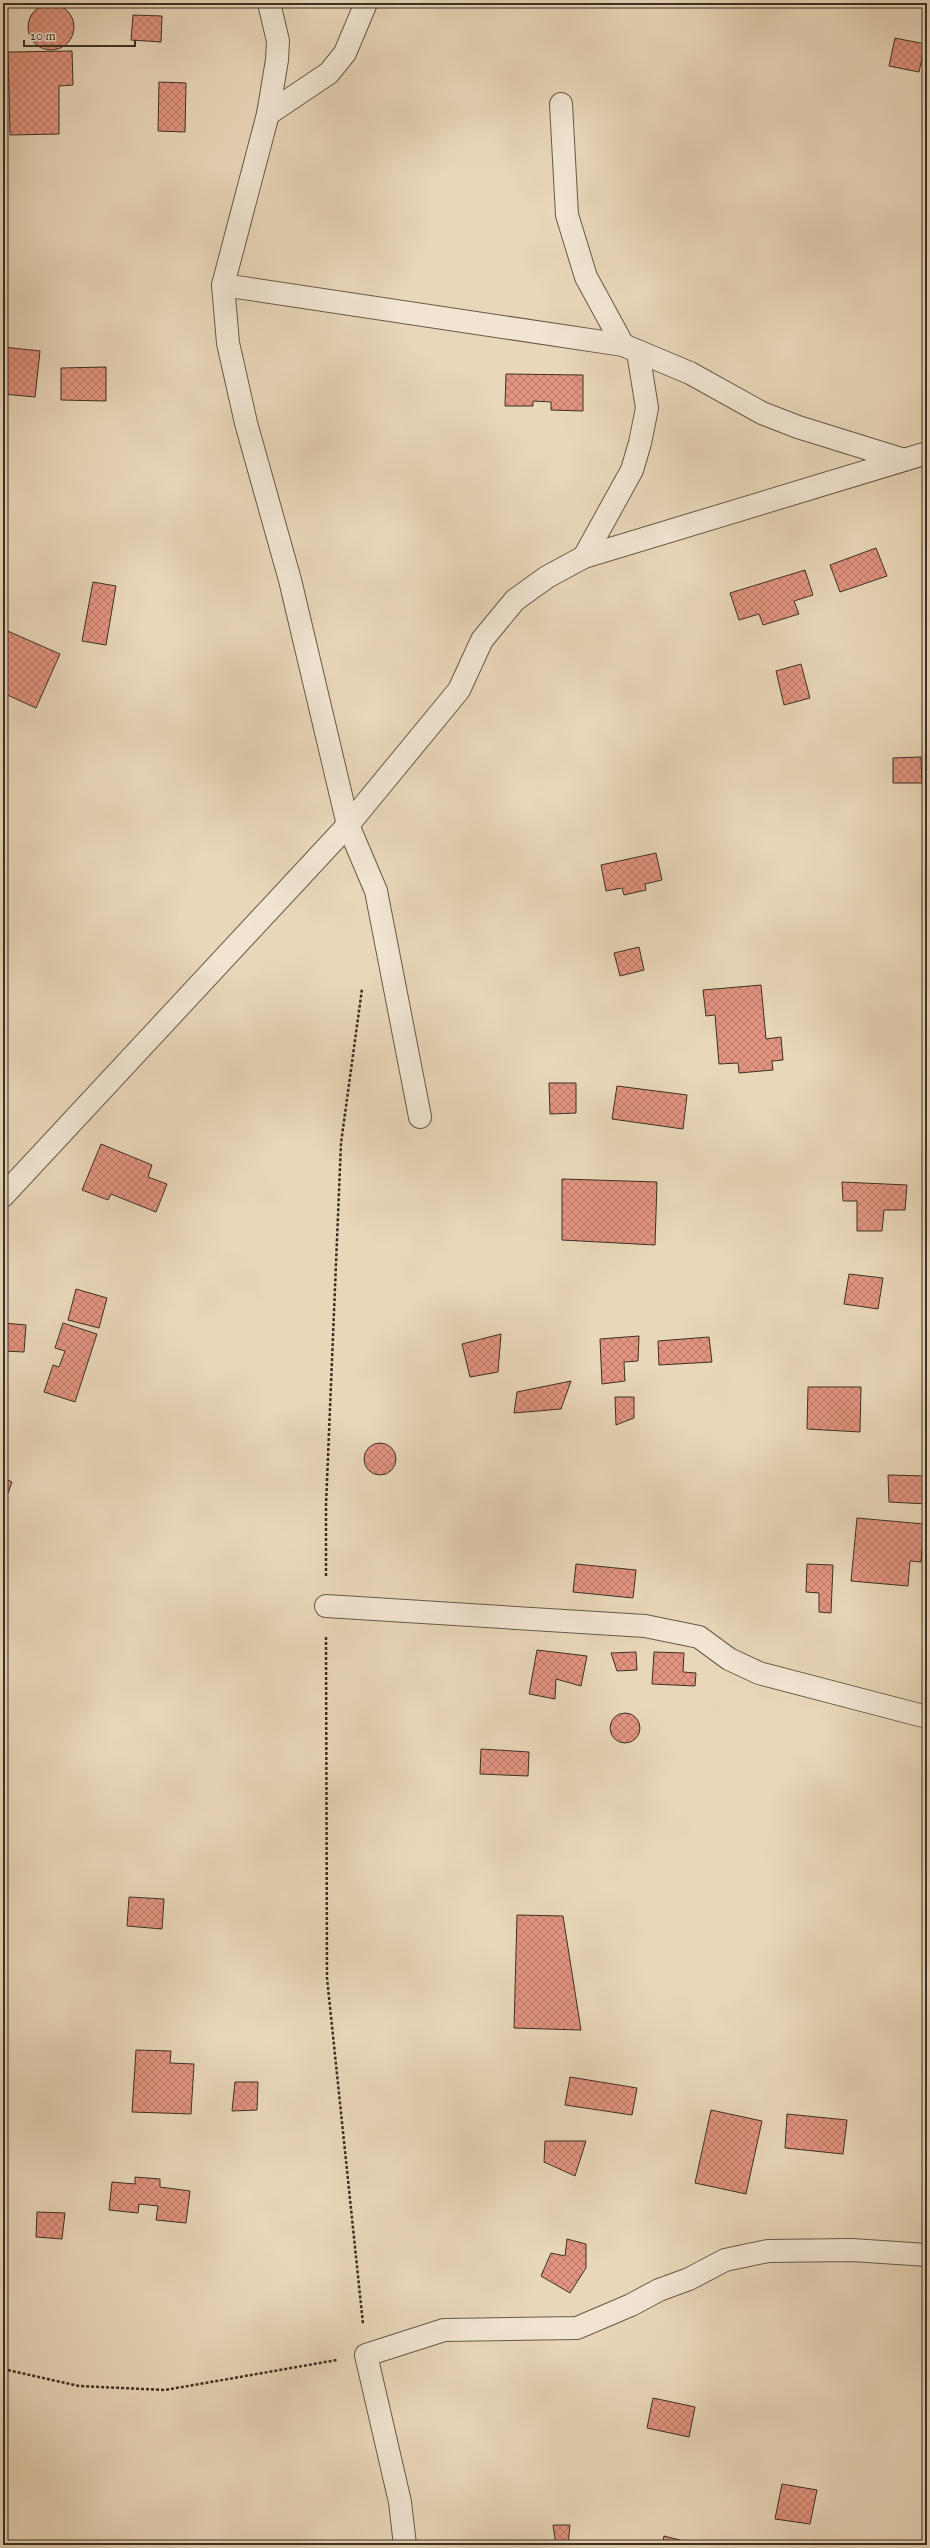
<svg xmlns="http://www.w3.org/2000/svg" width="930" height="2548" font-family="'IM FELL Great Primer',serif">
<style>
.building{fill:url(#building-cross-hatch);stroke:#3b3024}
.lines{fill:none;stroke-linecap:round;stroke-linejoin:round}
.street-casing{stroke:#665a49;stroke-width:24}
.path{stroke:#3b3024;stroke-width:2.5;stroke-dasharray:3 2;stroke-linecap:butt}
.street{stroke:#f1e5d2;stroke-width:22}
</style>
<defs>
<pattern id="building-cross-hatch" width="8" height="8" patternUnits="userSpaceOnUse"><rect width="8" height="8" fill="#e39480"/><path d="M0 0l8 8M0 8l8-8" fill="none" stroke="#b97969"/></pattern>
</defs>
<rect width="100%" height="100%" fill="#e9d7b9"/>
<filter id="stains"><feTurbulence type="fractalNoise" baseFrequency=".005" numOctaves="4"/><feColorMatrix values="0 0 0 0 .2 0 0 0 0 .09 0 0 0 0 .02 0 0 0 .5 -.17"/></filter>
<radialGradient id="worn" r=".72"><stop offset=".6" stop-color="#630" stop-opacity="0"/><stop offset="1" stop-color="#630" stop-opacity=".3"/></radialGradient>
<g class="building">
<circle cx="51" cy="27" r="23"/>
<polygon points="133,15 162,16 161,42 131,40"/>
<polygon points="895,38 925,44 919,72 889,66"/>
<polygon points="72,51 73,85 59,86 59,134 10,135 8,52"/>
<polygon points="159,82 186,83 185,132 158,131"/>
<polygon points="3,347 40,351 35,397 3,394"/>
<polygon points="106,367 106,401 61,400 61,368"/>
<polygon points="506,374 583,375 583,411 551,410 551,402 533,401 533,406 505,406"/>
<polygon points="876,548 887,576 840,592 830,565"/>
<polygon points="805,570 813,595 794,601 799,614 763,625 759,614 739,620 730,593"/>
<polygon points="93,582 116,586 106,645 82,641"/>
<polygon points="3,629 60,654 36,708 3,693"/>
<polygon points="801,664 810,698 784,705 776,671"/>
<polygon points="921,757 922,783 893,783 893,758"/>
<polygon points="656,853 662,880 645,884 646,890 624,895 622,888 606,891 601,865"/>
<polygon points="639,947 644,970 620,976 614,953"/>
<polygon points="761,985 766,1039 781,1037 783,1060 772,1061 773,1070 739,1073 738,1063 719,1064 715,1015 706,1016 703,990"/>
<polygon points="549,1083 576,1083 576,1113 550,1114"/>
<polygon points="617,1086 687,1095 683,1129 612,1119"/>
<polygon points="101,1144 152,1165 148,1177 167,1184 156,1212 111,1194 108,1200 82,1190"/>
<polygon points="562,1179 657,1182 655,1245 562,1240"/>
<polygon points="842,1182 907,1185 905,1210 884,1210 882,1231 857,1231 857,1201 843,1201"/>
<polygon points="849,1274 883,1278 878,1309 844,1304"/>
<polygon points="76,1289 107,1298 99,1328 68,1320"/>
<polygon points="3,1323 26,1325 24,1352 3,1351"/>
<polygon points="63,1323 97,1334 75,1402 44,1392 53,1365 59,1367 65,1351 55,1348"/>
<polygon points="501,1334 498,1372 470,1377 462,1344"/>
<polygon points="639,1336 638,1361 624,1362 625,1381 602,1384 600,1339"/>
<polygon points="709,1337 712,1362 659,1365 658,1341"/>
<polygon points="571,1381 561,1409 514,1413 517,1392"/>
<polygon points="808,1387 861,1387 860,1432 807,1429"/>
<polygon points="615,1397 634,1397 634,1418 616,1425"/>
<circle cx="380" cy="1459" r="16"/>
<polygon points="888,1475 927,1476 927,1504 889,1502"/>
<polygon points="3,1478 12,1482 4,1504 3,1504"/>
<polygon points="857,1518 924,1524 921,1562 910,1561 908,1586 851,1581"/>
<polygon points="576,1564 636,1570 633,1598 573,1592"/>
<polygon points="807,1564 833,1565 831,1613 819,1612 819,1593 806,1592"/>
<polygon points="537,1650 587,1656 581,1686 556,1679 555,1699 529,1694"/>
<polygon points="636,1652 637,1670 617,1671 611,1653"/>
<polygon points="654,1652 684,1653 683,1672 696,1673 695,1686 652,1684"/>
<circle cx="625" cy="1728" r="15"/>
<polygon points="481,1749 529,1752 528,1776 480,1774"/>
<polygon points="129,1897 164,1899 162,1929 127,1926"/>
<polygon points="517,1915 563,1916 581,2030 514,2028"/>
<polygon points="136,2050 171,2051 170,2063 194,2064 191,2114 132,2112"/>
<polygon points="570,2077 637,2088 632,2115 565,2105"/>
<polygon points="235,2082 258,2082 257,2110 232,2111"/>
<polygon points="711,2110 762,2121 746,2194 695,2183"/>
<polygon points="787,2114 847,2120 843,2154 785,2148"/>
<polygon points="545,2141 586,2141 575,2176 544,2162"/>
<polygon points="135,2177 160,2179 160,2187 190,2191 186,2223 156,2220 158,2206 139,2204 138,2213 109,2210 112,2182 135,2184"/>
<polygon points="37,2212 65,2213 62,2239 36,2237"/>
<polygon points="567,2239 586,2244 586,2268 570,2293 541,2276 551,2253 565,2256"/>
<polygon points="653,2398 695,2407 689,2437 647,2428"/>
<polygon points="782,2484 817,2490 810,2524 775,2519"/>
<polygon points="553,2525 570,2525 568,2545 556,2545"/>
<polygon points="664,2536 699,2545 662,2545"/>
</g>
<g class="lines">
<defs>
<g id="street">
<polyline points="269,3 278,41 277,60 268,114 223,285 228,343 246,423 290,580 348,825 376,891 420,1117"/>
<polyline points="561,104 567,215 586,277 623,345"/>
<polyline points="268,114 329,73 345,53 366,3"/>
<polyline points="223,285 623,345 690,373 762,413 798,427 901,459"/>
<polyline points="584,557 632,470 640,443 647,408 638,352"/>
<polyline points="3,1196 348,825 459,690 482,640 515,600 547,577 584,557 927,453"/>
<polyline points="326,1606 645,1626 699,1637 729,1659 759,1673 927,1717"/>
<polyline points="405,2545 400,2502 366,2355 444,2330 577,2328 631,2305 659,2290 689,2279 725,2260 768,2251 852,2250 927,2255"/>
</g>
</defs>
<use href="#street" class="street-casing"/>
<g class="path">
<polyline points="326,1576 326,1505 341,1143 362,989"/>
<polyline points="326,1637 327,1978 363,2324"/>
<polyline points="3,2369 79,2386 165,2390 337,2360"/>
</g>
<use href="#street" class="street"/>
</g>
<rect width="930" height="2548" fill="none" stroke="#e9d7b9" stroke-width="16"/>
<rect x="4" y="4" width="922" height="2540" fill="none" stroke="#3b3024" stroke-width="2"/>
<rect x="8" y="8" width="914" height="2532" fill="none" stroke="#3b3024"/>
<path d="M24 40v6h111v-6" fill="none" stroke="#3b3024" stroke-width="2"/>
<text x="30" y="40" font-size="12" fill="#3b3024" stroke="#f1e5d2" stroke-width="3" paint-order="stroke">20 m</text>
<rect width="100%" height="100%" filter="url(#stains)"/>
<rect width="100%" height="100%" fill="url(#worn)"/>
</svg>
